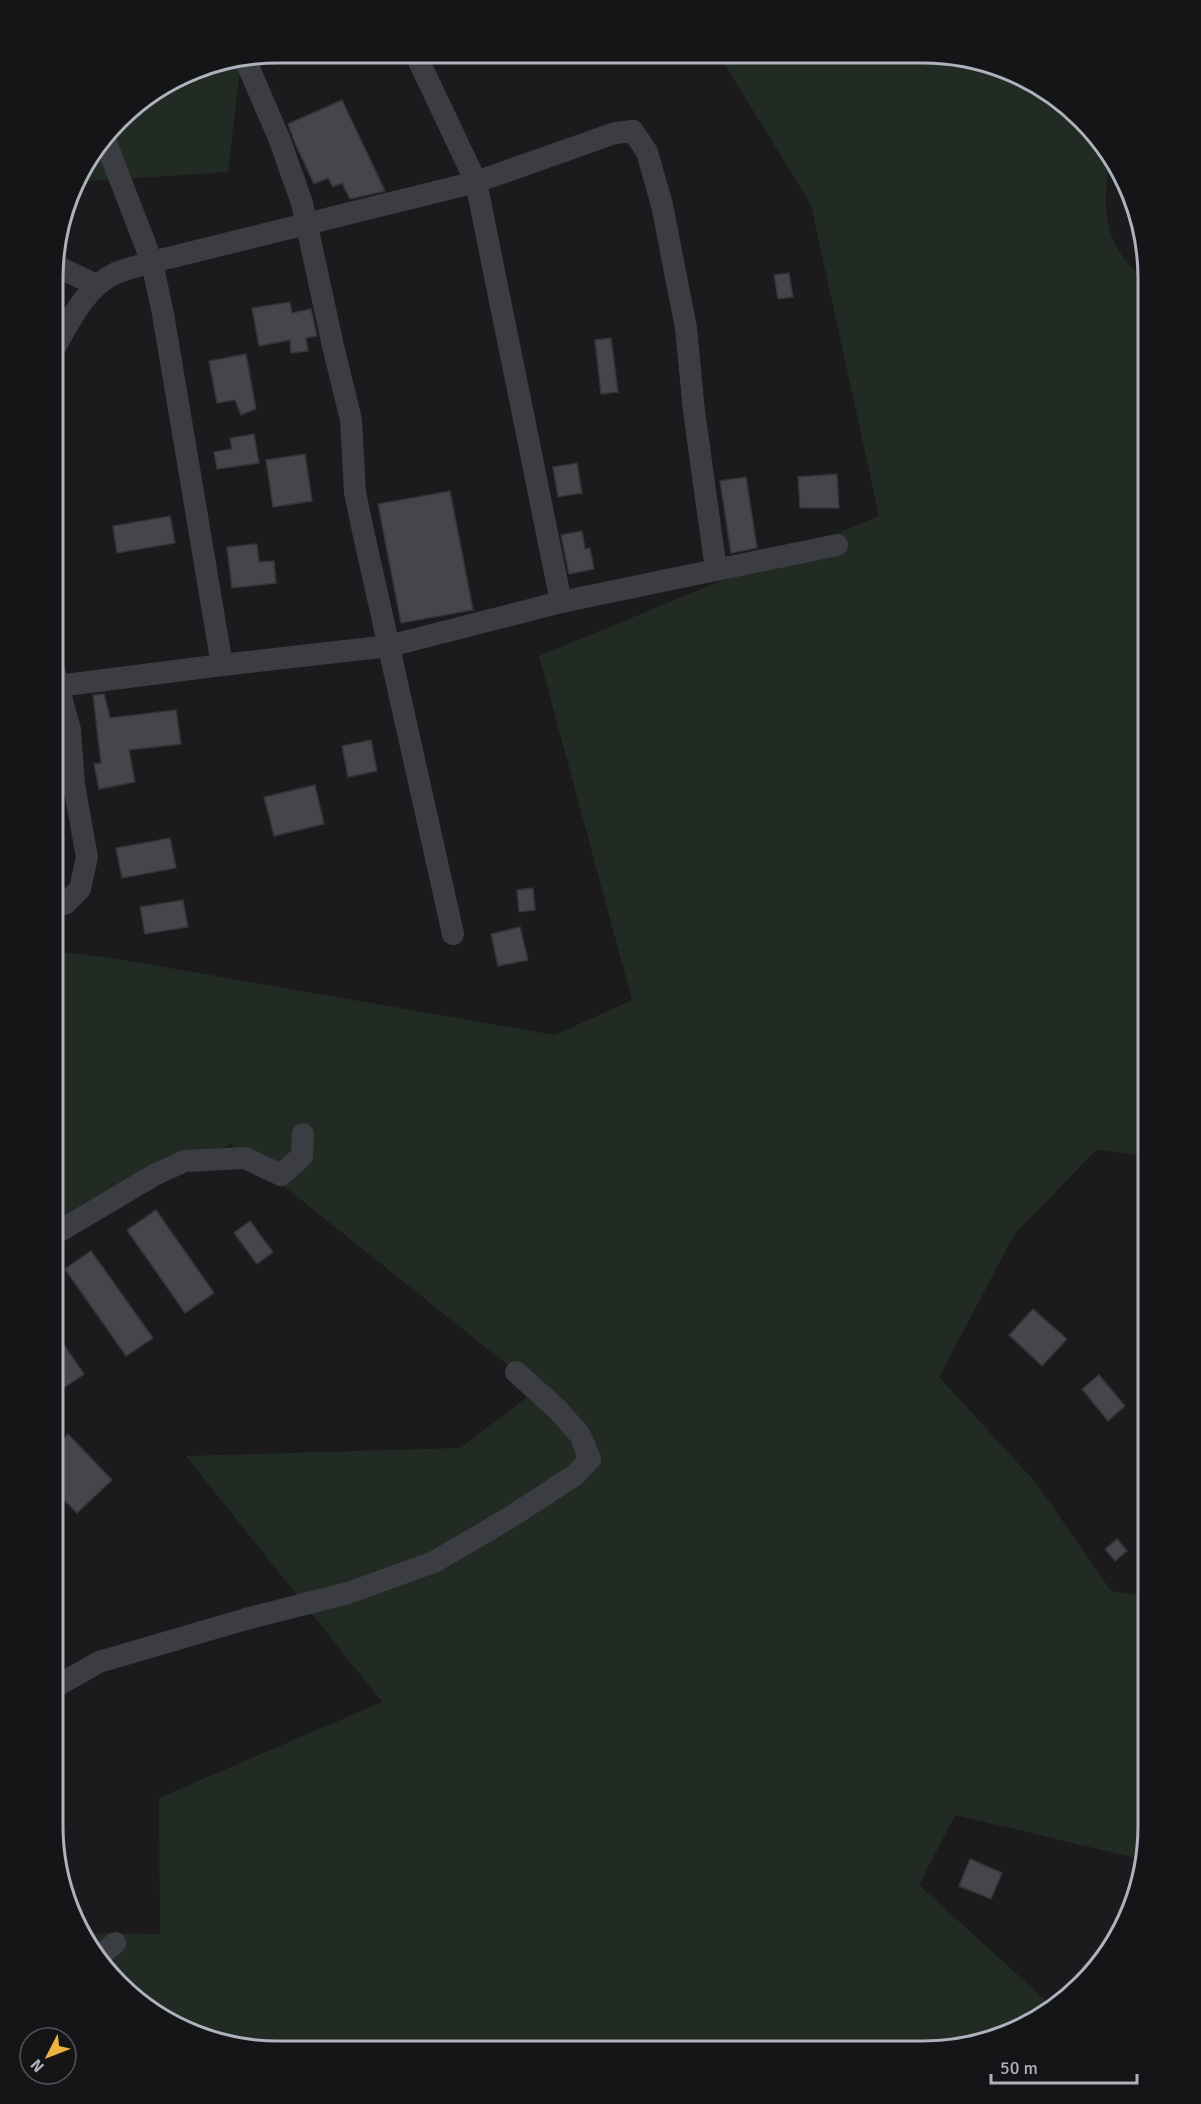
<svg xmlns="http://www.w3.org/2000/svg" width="1201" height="2104" font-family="Signika,sans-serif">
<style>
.green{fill:#222b23}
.building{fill:#45464a;stroke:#353539;stroke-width:1.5}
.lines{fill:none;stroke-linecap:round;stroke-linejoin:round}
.street{stroke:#3c3d42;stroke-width:22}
.rim{fill:none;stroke:#adb2bc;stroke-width:3}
</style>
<rect width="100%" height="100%" fill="#1b1b1d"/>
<g class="green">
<path d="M 719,55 L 967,57 L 1022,76 L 1071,108 L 1111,153 C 1105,191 1100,224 1123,257 C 1130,267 1140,276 1148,285 L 1148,1156 L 1096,1150 L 1014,1235 L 939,1377 L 1037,1484 L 1111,1591 L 1148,1597 L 1148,1841 L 1144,1860 L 955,1815 L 919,1885 L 1054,2008 L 996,2039 L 923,2051 L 248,2050 L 191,2034 L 130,1996 L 91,1952 L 81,1933 L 160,1934 L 159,1798 L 382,1702 L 186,1456 L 460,1448 L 538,1389 L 231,1144 L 53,1225 L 54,951 L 112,958 L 555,1035 L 632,1000 L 539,656 L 879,516 L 811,205 Z"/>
<polygon points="241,60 228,172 75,182 129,109 192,70"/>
</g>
<g class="building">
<polygon points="342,100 385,191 350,199 342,183 333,187 328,178 314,184 295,143 288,124"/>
<polygon points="789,273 793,297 778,299 774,275"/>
<polygon points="290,302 292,313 311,309 317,336 306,338 308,351 291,353 290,340 259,346 252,308"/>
<polygon points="611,338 618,392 601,394 595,340"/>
<polygon points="246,354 256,409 241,415 235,400 217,403 209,361"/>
<polygon points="254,434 259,463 217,469 214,452 232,449 230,438"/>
<polygon points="305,454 312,501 273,507 266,460"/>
<polygon points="577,463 582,493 558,497 553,467"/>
<polygon points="837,474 839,508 800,508 798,477"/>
<polygon points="746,477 757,548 731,553 720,481"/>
<polygon points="450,491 473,610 401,623 378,504"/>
<polygon points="170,516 175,543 117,553 113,526"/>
<polygon points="582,531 585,549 590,548 594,569 569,574 561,535"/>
<polygon points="257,544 259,562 274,561 276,583 232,588 227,547"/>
<polygon points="104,694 110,718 176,710 181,744 129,750 135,782 99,789 94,764 101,763 93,695"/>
<polygon points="371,740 377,771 348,777 342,746"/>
<polygon points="315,785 324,824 274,836 264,797"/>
<polygon points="170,838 176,868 122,878 116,848"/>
<polygon points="533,888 535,910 519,912 517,890"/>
<polygon points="183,900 188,927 145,934 140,907"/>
<polygon points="520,927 528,960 498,966 491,934"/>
<polygon points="156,1210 214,1293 185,1313 127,1230"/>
<polygon points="250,1221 273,1252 257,1264 234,1233"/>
<polygon points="91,1251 153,1338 126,1356 65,1269"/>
<polygon points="1033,1309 1067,1339 1042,1366 1009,1335"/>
<polygon points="53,1329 84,1374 62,1389 53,1376"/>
<polygon points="1099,1375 1125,1406 1108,1421 1082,1389"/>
<polygon points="68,1434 112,1480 77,1513 53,1489 53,1449"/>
<polygon points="1117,1539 1127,1551 1115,1561 1105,1549"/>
<polygon points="970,1859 1002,1873 991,1899 959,1886"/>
</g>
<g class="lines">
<g class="street">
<polyline points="415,53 476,182 561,602"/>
<polyline points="245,59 279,138 302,203 333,346 351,420 355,492 363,531 453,934"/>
<polyline points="105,140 152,262 163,314 222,665"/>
<polyline points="54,265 96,285"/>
<path d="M 54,349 C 70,321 85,287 116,273 C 127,268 140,266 152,262 L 476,182 L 615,133 L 633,131 L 647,152 L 662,205 L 686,328 L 694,411 L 716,570"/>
<polyline points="54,669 58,686 222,665 389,646 561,602 837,545"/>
<polyline points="54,900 65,904 80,889 87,857 74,785 70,730 58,686"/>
<polyline points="53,1235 156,1174 185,1161 245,1158 281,1175 302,1156 303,1134"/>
<polyline points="53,1688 99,1662 246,1619 348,1593 434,1562 509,1518 575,1475 590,1459 580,1435 557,1409 516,1372"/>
<polyline points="97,1958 115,1943"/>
</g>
</g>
<path d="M0 0H1201V2104H0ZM278 63H923A215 215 0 0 1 1138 278V1826A215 215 0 0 1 923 2041H278A215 215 0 0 1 63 1826V278A215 215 0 0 1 278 63Z" fill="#151518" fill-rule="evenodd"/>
<path class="rim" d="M278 63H923A215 215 0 0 1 1138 278V1826A215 215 0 0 1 923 2041H278A215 215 0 0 1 63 1826V278A215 215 0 0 1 278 63Z"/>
<g transform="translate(48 2056) rotate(228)"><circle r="28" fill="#151518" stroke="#52545a" stroke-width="1.5"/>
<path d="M0-4.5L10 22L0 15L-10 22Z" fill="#eeb241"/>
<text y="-9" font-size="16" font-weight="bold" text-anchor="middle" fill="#adb2bc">N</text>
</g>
<path d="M991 2074v9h146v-9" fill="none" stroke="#adb2bc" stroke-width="3"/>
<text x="1000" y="2074" font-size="18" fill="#adb2bc" stroke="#151518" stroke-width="4.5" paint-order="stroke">50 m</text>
</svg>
